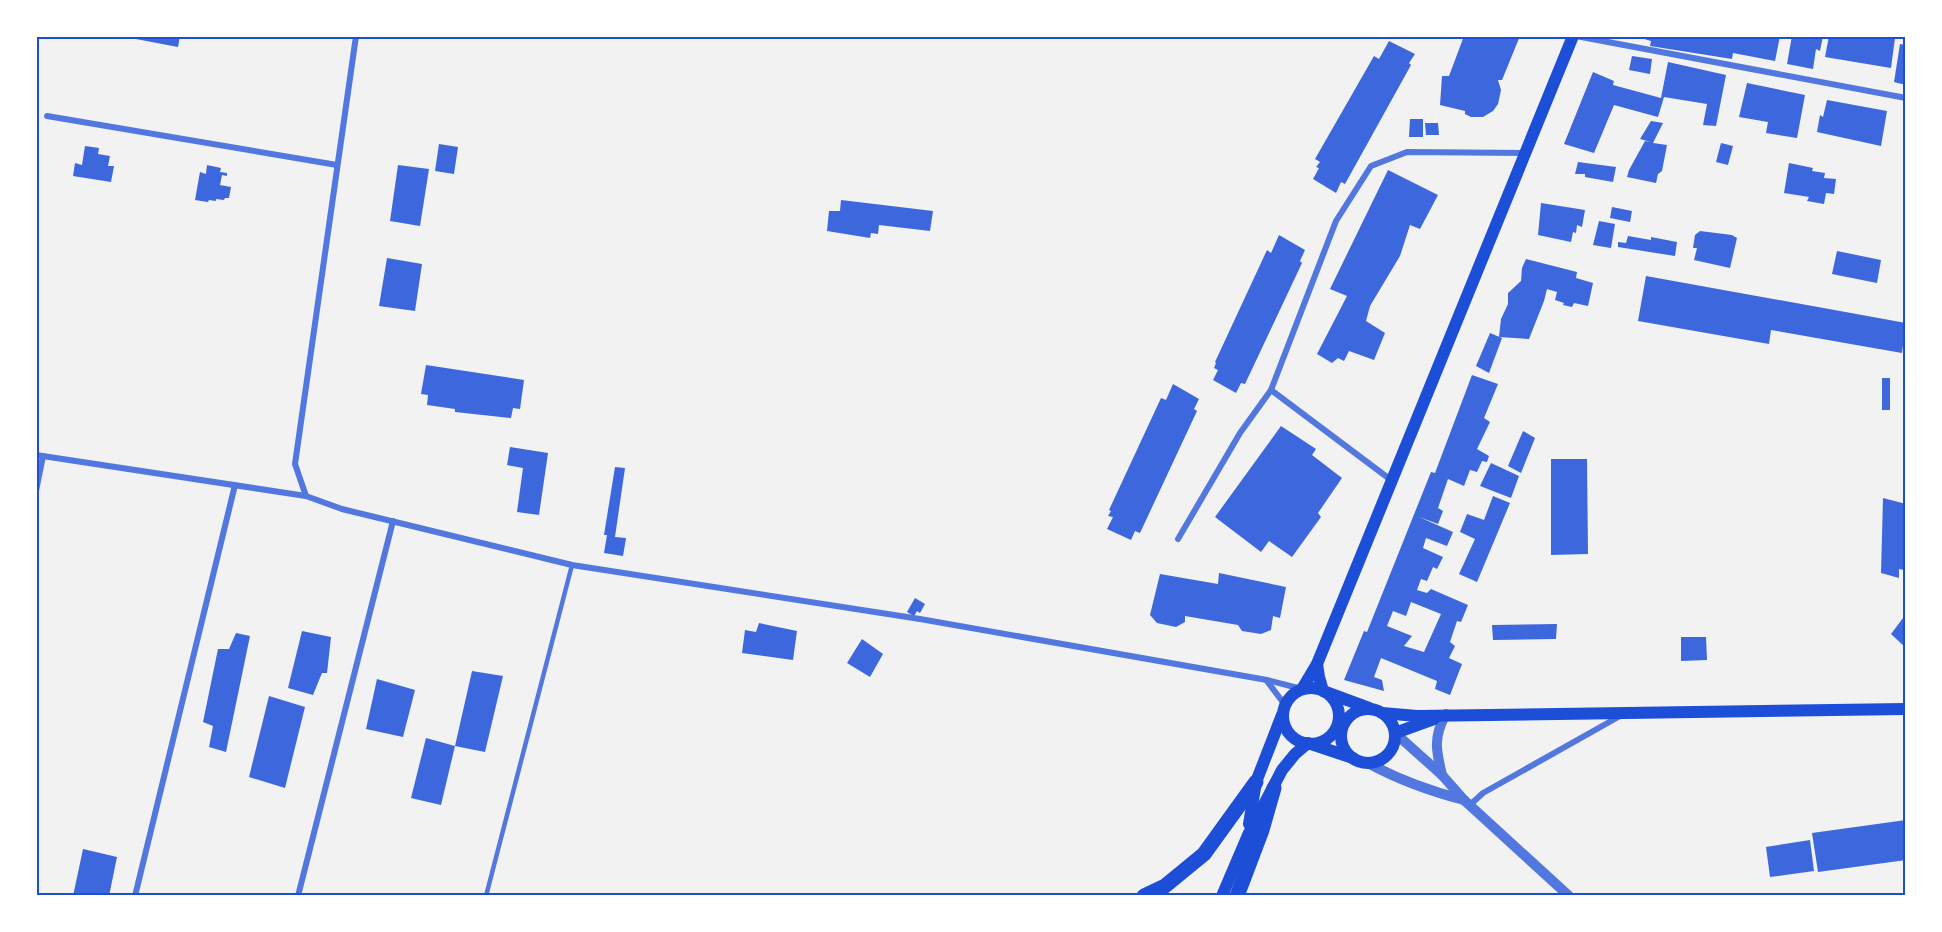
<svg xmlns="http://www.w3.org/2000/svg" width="1942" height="932" font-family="Cabin,sans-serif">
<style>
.building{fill:#3d67dc;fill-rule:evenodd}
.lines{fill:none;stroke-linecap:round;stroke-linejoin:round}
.service{stroke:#5277de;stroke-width:4.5}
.minor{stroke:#5277de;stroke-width:6}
.tertiary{stroke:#5277de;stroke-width:10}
.secondary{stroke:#1d4ed8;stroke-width:12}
.trunk{stroke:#1d4ed8;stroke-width:15}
.neatline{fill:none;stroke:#1d4ed8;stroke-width:2}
</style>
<rect width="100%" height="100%" fill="#f2f2f2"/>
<g class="building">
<polygon points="120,36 180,36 178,47"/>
<polygon points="1464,36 1520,36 1502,80 1498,80 1501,90 1498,104 1493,111 1483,117 1471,117 1465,114 1465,111 1440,105 1442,76 1449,76"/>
<polygon points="1634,36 1780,36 1775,61 1733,53 1732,59 1650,46 1651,41"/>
<polygon points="1792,36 1823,36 1820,51 1816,49 1813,69 1787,64"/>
<polygon points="1829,36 1895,38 1891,68 1825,57"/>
<polygon points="1389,41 1415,54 1409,63 1411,65 1345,184 1341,182 1336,193 1313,179 1319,168 1316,167 1320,162 1315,159 1374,56 1379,59"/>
<polygon points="1900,44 1906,45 1906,85 1894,82"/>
<polygon points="1632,56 1652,59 1650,74 1629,70"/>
<polygon points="1668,62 1726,75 1716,126 1703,125 1707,104 1664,97 1658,117 1614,105 1594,153 1564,144 1593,72 1614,81 1613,85 1661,98"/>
<polygon points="1747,83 1805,95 1797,138 1766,133 1768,122 1739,117"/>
<polygon points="1827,100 1887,111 1881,146 1817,132 1820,115 1823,117"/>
<polygon points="1410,119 1423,119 1423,137 1409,137"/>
<polygon points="1651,121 1663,123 1653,143 1667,145 1662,171 1658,174 1656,183 1627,177 1629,170 1645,141 1651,142 1640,139"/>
<polygon points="1425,123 1438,123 1439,135 1426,135"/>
<polygon points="1721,143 1733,146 1728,165 1716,162"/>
<polygon points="439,144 458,147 454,174 435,171"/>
<polygon points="85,146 99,148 98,154 110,156 108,166 114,166 111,182 73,176 75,163 82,165"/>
<polygon points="1578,162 1616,167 1613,182 1585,177 1585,174 1575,174"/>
<polygon points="1789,163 1813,168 1812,171 1825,173 1824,178 1836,179 1834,194 1826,193 1824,204 1807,201 1809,197 1784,193"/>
<polygon points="207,165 221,168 220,172 227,173 227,176 222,175 220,185 231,187 229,198 225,198 224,200 216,199 216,201 209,200 208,202 195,200 200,172 206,174"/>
<polygon points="398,165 429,169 420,226 390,221"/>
<polygon points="1388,170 1438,195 1420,229 1410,225 1400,256 1370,306 1366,321 1385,333 1374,360 1349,351 1344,361 1338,358 1332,363 1317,354 1347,296 1330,289"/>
<polygon points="841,200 933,211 930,231 879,225 878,234 871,233 870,238 827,231 829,211 840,211"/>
<polygon points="1541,203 1585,210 1582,227 1577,225 1576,233 1573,232 1571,242 1538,235"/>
<polygon points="1612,207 1632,211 1630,222 1610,218"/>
<polygon points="1599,221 1615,224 1611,248 1593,245"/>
<polygon points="1700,231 1732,235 1737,238 1730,268 1694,260 1697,248 1693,248 1695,235"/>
<polygon points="1279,235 1305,250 1300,261 1302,263 1245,384 1241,383 1236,393 1213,380 1218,370 1214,368 1216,363 1215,362 1267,250 1271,253"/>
<polygon points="1628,236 1651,240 1651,237 1677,242 1675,256 1618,247 1618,242 1626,243"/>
<polygon points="1837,251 1881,260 1877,283 1832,274"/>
<polygon points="387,258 422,264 415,311 379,306"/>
<polygon points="1526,259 1577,272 1576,278 1593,283 1588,306 1574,303 1572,307 1563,305 1564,303 1555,300 1557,292 1547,289 1544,301 1529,339 1499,337 1501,319 1508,304 1508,293 1521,281 1522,268"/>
<polygon points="1646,276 1906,323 1902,353 1771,330 1769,344 1638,321"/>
<polygon points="1490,333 1502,338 1489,373 1476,366"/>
<polygon points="426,365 524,380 520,409 513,408 511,418 455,412 455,409 427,405 428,395 421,394"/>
<path d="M 1472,375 L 1498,384 L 1484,418 L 1490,422 L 1477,449 L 1489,456 L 1487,462 L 1482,461 L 1477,472 L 1470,470 L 1464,486 L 1448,479 L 1438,508 L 1443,511 L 1438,524 L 1419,517 L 1453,532 L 1447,546 L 1426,538 L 1423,548 L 1443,557 L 1437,569 L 1433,567 L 1427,581 L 1421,579 L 1417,590 L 1427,593 L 1431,589 L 1468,605 L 1461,622 L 1457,621 L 1450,642 L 1455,646 L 1449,658 L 1462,664 L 1450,695 L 1435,689 L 1437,681 L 1381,658 L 1374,677 L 1382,680 L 1384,691 L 1344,680 L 1364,631 L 1367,632 L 1431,472 L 1435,473 ZM 1411,602 L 1441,614 L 1424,652 L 1404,646 L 1412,636 L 1387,626 L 1393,611 L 1406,616 Z"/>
<rect x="1882" y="378" width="8" height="32"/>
<polygon points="1173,384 1199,399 1194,409 1197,411 1140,533 1135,531 1131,540 1107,529 1113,517 1108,516 1111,511 1109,510 1161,398 1166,400"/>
<polygon points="1281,426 1316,449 1312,455 1342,478 1318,513 1321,517 1292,557 1269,541 1261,552 1215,517"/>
<polygon points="1523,431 1535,438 1521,473 1508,466"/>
<polygon points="510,447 548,453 539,515 517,512 523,468 507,465"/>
<polygon points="1551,459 1587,459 1588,554 1551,555"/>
<polygon points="1491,463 1519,476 1511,498 1480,486"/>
<polygon points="615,467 625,468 615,537 626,538 623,556 604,553 607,535 604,535"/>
<polygon points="1493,496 1510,503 1477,582 1459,574 1475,539 1460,532 1467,514 1484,520"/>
<polygon points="1883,498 1906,504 1906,560 1904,570 1899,569 1899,578 1881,573"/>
<polygon points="1219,573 1286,587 1280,618 1273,616 1271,630 1261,634 1242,631 1238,625 1185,616 1185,622 1176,627 1157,623 1150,615 1160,574 1218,584"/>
<polygon points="915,598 925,604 920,613 917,611 914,616 907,612"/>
<polygon points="1903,618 1906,620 1906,648 1891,634"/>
<polygon points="759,623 797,631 793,660 742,653 745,630 756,632"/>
<polygon points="1557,624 1556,639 1493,640 1492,625"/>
<polygon points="302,631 331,637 327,673 322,673 313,695 288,688"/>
<polygon points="236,633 250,636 226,752 209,747 213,726 203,722 218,649 229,649"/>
<polygon points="1681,637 1706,637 1707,660 1681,661"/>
<polygon points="862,639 883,654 870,677 847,663"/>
<polygon points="472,671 503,676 485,752 455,746 441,805 411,798 426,738 455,746"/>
<polygon points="377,679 415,690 403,737 366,729"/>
<polygon points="269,696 305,707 285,788 249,777"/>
<polygon points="1906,820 1906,860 1818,872 1812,833"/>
<polygon points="1810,840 1814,871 1770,877 1766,847"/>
<polygon points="83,849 117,857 109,896 73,896"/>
</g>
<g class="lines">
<polyline class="service" points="486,896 572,565"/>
<g class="minor">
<polyline points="1576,36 1906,98"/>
<polyline points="47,116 337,165"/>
<polyline points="1271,390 1391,480"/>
<polyline points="36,455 306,496 342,509 572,565 920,619 1267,680 1302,689"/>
<polyline points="36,491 43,456"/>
<polyline points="306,496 295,464 356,36"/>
<polyline points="1178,539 1240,433 1271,390 1336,221 1371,166 1407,152 1525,153"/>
<polyline points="1267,681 1285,705"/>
<polyline points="1471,804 1483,793 1620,716"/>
<polyline points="135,896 235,485"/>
<polyline points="298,896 393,521"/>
</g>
<g class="tertiary">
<polyline points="1395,733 1442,775 1464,800 1569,896"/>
<path d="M 1368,763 C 1399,780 1430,791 1464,800"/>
<path d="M 1442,775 C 1436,750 1433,737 1446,714"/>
</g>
<g class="secondary">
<polyline points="1317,664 1319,677 1323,691 1369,708"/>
<circle cx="1311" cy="716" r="28"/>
<polyline points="1302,689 1317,664 1573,36"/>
<circle cx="1368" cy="736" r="27"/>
<polyline points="1382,713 1417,716 1906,709"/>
<polyline points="1395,733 1434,719"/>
<polyline points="1249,824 1256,782 1282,715"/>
<polyline points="1222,896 1248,835 1282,770 1295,754 1308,743 1353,758"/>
</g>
<g class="trunk">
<polyline points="1144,896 1165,886 1204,854 1256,782"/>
<polyline points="1237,896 1262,830 1274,788"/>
</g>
</g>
<rect width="1942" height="932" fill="none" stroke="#ffffff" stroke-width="75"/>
<rect x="38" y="38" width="1866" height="856" class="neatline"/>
</svg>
